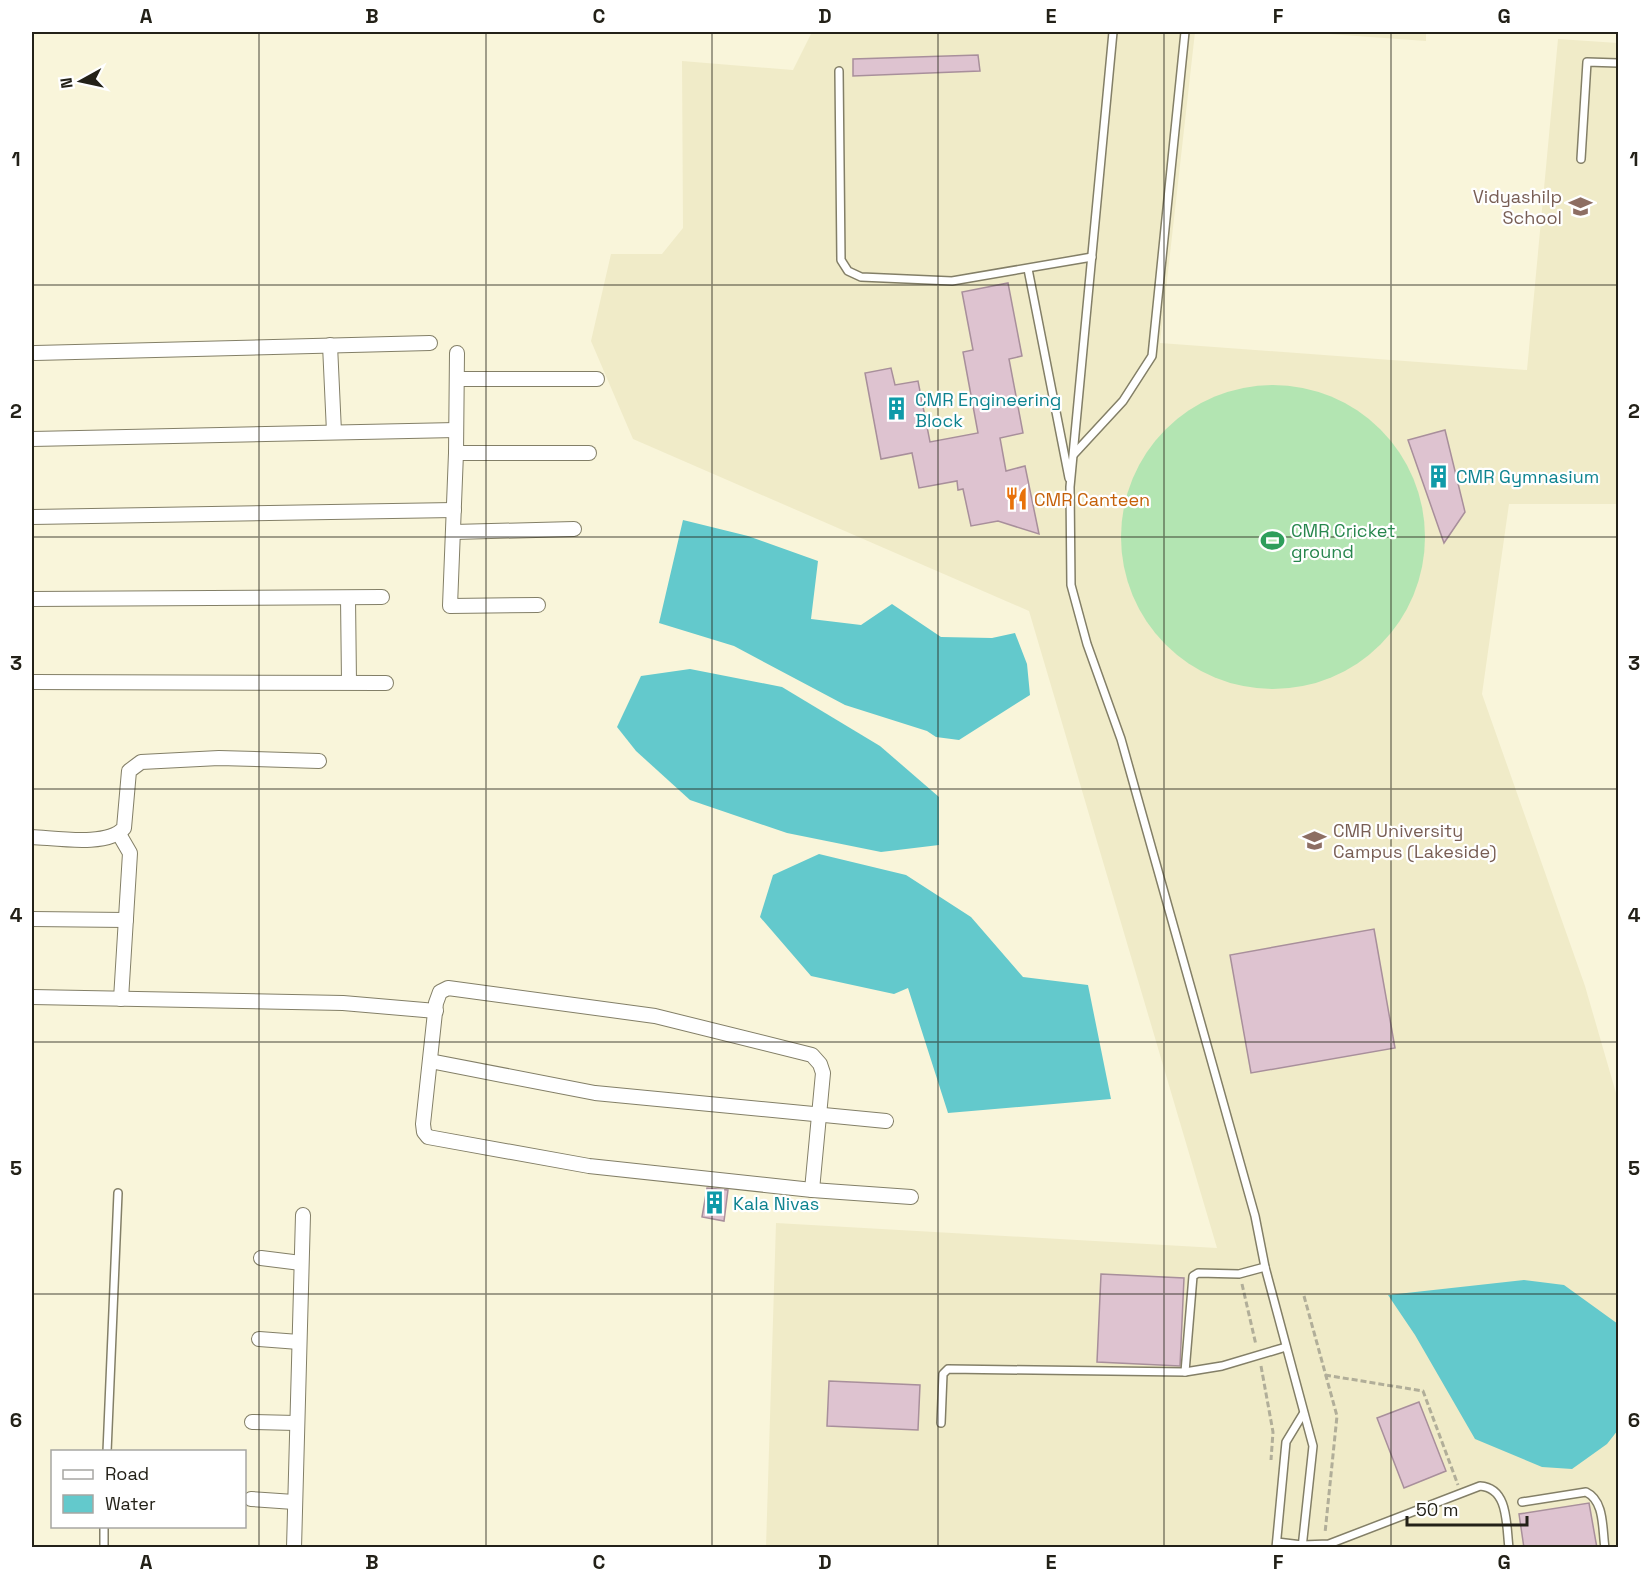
<svg xmlns="http://www.w3.org/2000/svg" width="1650" height="1579" font-family="'Space Grotesk',sans-serif">
<style>
.built{fill:#f0ebc8}
.green{fill:#b3e5b2}
.water{fill:#63c9cc}
.building{fill:#dec3d0;stroke:#a88f9b;stroke-width:1.5}
.lines{fill:none;stroke-linecap:round;stroke-linejoin:round}
.lane-casing{stroke:#837f67;stroke-width:10}
.street-casing{stroke:#837f67;stroke-width:16}
.path{stroke:#b1ae99;stroke-width:3;stroke-dasharray:6 3;stroke-linecap:butt}
.lane{stroke:#fff;stroke-width:7}
.street{stroke:#fff;stroke-width:14}
.grid{fill:none;stroke:#232118;stroke-width:1.5;stroke-opacity:0.55}
.labels{text-anchor:middle;dominant-baseline:central;stroke-width:4.5;stroke-linejoin:round;paint-order:stroke}
.education-label{font-size:18px;fill:#785e54;stroke:#fff;text-anchor:end}
.culture-label{font-size:18px;fill:#0d838f;stroke:#fff;text-anchor:start}
.food-label{font-size:18px;fill:#c56008;stroke:#fff;text-anchor:start}
.leisure-label{font-size:18px;fill:#27864d;stroke:#fff;text-anchor:start}
.neatline{fill:none;stroke:#232118;stroke-width:2}
.grid-label{font-size:20px;text-anchor:middle;font-weight:bold;fill:#232118}
</style>
<rect width="100%" height="100%" fill="#f9f5da"/>
<g class="built">
<polygon points="812,32 1195,32 1160,343 1527,370 1558,39 1618,43 1618,504 1509,504 1482,694 1585,986 1618,1100 1618,1547 766,1547 776,1223 1217,1248 1029,611 633,439 591,341 611,254 662,254 683,228 682,61 793,70"/>
<polygon points="1301,32 1426,32 1426,41"/>
</g>
<circle class="green" cx="1273" cy="537" r="152"/>
<g class="water">
<polygon points="683,520 748,536 818,561 811,619 861,625 892,604 941,637 992,638 1015,633 1027,664 1030,695 959,740 936,737 927,731 845,705 734,646 659,623"/>
<polygon points="690,669 782,687 880,746 939,797 939,845 881,852 787,833 690,800 636,751 617,727 641,676"/>
<polygon points="819,854 906,875 971,917 1023,977 1088,985 1111,1099 948,1113 908,988 894,994 811,976 760,917 773,875"/>
<polygon points="1524,1280 1564,1285 1618,1324 1618,1430 1607,1444 1572,1469 1542,1467 1475,1439 1415,1335 1388,1295"/>
</g>
<g class="building">
<polygon points="978,55 980,71 853,76 853,59"/>
<polygon points="1008,283 1022,356 1009,359 1023,433 1000,438 1006,471 1025,466 1039,534 998,521 971,526 963,489 958,490 957,481 919,488 912,453 881,459 865,373 891,368 895,385 918,381 930,442 978,433 963,352 973,350 962,292"/>
<polygon points="1445,430 1465,512 1444,543 1408,440"/>
<polygon points="1374,929 1395,1048 1251,1073 1230,955"/>
<polygon points="707,1188 728,1190 724,1221 702,1217"/>
<polygon points="1101,1274 1184,1278 1180,1366 1097,1362"/>
<polygon points="829,1381 920,1385 918,1430 827,1426"/>
<polygon points="1419,1402 1446,1471 1404,1488 1377,1418"/>
<polygon points="1589,1503 1597,1548 1524,1548 1519,1514"/>
</g>
<g class="lines">
<defs>
<g id="lane">
<polyline points="1113,32 1070,487 1071,585 1087,644 1121,739 1255,1216 1265,1267 1313,1446 1302,1548"/>
<polyline points="839,71 841,260 848,271 861,277 952,281 1092,257"/>
<polyline points="1581,159 1587,62 1618,63"/>
<polyline points="1028,269 1069,478"/>
<polyline points="1074,454 1123,401 1152,356 1185,32"/>
<polyline points="1185,1372 1193,1276 1198,1273 1239,1274 1265,1267"/>
<polyline points="941,1423 943,1374 948,1369 1185,1372 1222,1366 1286,1347"/>
<polyline points="107,1452 118,1193"/>
<path d="M 1522,1502 L 1586,1492 C 1605,1501 1602,1529 1605,1548"/>
<path d="M 1277,1542 L 1302,1545 L 1329,1544 L 1480,1486 C 1509,1488 1506,1525 1509,1548"/>
<polyline points="104,1548 104,1526"/>
<polyline points="1276,1548 1286,1442 1303,1414"/>
</g>
<g id="street">
<polyline points="330,345 334,432"/>
<polyline points="35,353 430,343"/>
<polyline points="457,353 456,453 450,606 538,605"/>
<polyline points="457,379 597,379"/>
<polyline points="32,439 456,430"/>
<polyline points="456,453 589,453"/>
<polyline points="32,517 454,510"/>
<polyline points="453,532 574,529"/>
<polyline points="348,598 349,682"/>
<polyline points="32,599 382,597"/>
<polyline points="32,682 386,683"/>
<polyline points="119,834 130,853 121,999"/>
<path d="M 32,837 C 56,838 108,847 124,828 L 129,771 L 141,762 L 219,758 L 319,761"/>
<polyline points="32,919 126,920"/>
<polygon points="448,988 655,1016 812,1055 820,1064 823,1073 812,1190 589,1166 428,1137 424,1132 423,1124 436,1003 440,992"/>
<polyline points="32,997 343,1003 436,1011"/>
<polyline points="430,1061 595,1093 886,1121"/>
<polyline points="812,1190 911,1197"/>
<polyline points="261,1258 301,1263"/>
<polyline points="259,1339 299,1342"/>
<polyline points="252,1422 296,1423"/>
<polyline points="251,1499 294,1502"/>
<polyline points="294,1548 303,1215"/>
</g>
</defs>
<use href="#lane" class="lane-casing"/>
<use href="#street" class="street-casing"/>
<g class="path">
<polyline points="1242,1284 1256,1345"/>
<polyline points="1304,1296 1337,1416 1325,1533"/>
<polyline points="1261,1366 1273,1432 1271,1460"/>
<polyline points="1325,1375 1423,1391 1458,1485"/>
</g>
<use href="#lane" class="lane"/>
<use href="#street" class="street"/>
</g>
<path class="grid" d="M 259,32 L 259,1548M 486,32 L 486,1548M 712,32 L 712,1548M 938,32 L 938,1548M 1164,32 L 1164,1548M 1391,32 L 1391,1548M 32,285 L 1618,285M 32,537 L 1618,537M 32,789 L 1618,789M 32,1042 L 1618,1042M 32,1294 L 1618,1294"/>
<defs>
<symbol id="school-bare" viewBox="-9 -9 18 18"><path d="M0-5L7-2L0 1L-7-2ZM-4 1L0 2.5L4 1V4Q0 6-4 4Z" fill="#8d6e63" stroke="#fff" stroke-width="2.5" paint-order="stroke"/></symbol>
<symbol id="building-bare" viewBox="-9 -9 18 18"><path d="M-4-6H4V6H1V3H-1V6H-4ZM-2.5-4.3h1.7v1.8h-1.7ZM.8-4.3h1.7v1.8H.8ZM-2.5-1h1.7V.8h-1.7ZM.8-1h1.7V.8H.8Z" fill="#0f9aa8" stroke="#fff" stroke-width="2.5" paint-order="stroke"/></symbol>
<symbol id="restaurant-bare" viewBox="-9 -9 18 18"><path d="M-5-6h1v4h1v-4h1v4h1v-4h1v5L-1.5 .5V6h-2V.5L-5-1ZM5-6V6H3V1.5H1.5Q1.5-4 5-6Z" fill="#e8710a" stroke="#fff" stroke-width="2.5" paint-order="stroke"/></symbol>
<symbol id="stadium-bare" viewBox="-9 -9 18 18"><path d="M0-5a6.5 5 0 1 0 0 10a6.5 5 0 1 0 0-10ZM-3.5-1.8h7v3.6h-7Z" fill="#2e9e5b" stroke="#fff" stroke-width="2.5" paint-order="stroke"/></symbol>
<symbol id="university-bare" viewBox="-9 -9 18 18"><path d="M0-5L7-2L0 1L-7-2ZM-4 1L0 2.5L4 1V4Q0 6-4 4Z" fill="#8d6e63" stroke="#fff" stroke-width="2.5" paint-order="stroke"/></symbol>
</defs>
<g fill-rule="evenodd">
<use href="#school-bare" x="1564" y="190" width="33" height="33"/>
<use href="#building-bare" x="880" y="392" width="33" height="33"/>
<use href="#building-bare" x="1422" y="460" width="33" height="33"/>
<use href="#restaurant-bare" x="1000" y="482" width="33" height="33"/>
<use href="#stadium-bare" x="1256" y="524" width="33" height="33"/>
<use href="#university-bare" x="1298" y="824" width="33" height="33"/>
<use href="#building-bare" x="698" y="1186" width="33" height="33"/>
</g>
<g class="labels">
<g class="education-label">
<text x="1562" y="196">Vidyashilp<tspan x="1562" dy="21">School</tspan></text>
<text x="1333" y="830" text-anchor="start">CMR University<tspan x="1333" dy="21">Campus (Lakeside)</tspan></text>
</g>
<g class="culture-label">
<text x="915" y="399">CMR Engineering<tspan x="915" dy="21">Block</tspan></text>
<text x="1456" y="476">CMR Gymnasium</text>
<text x="733" y="1203">Kala Nivas</text>
</g>
<g class="food-label">
<text x="1034" y="499">CMR Canteen</text>
</g>
<g class="leisure-label">
<text x="1291" y="530">CMR Cricket<tspan x="1291" dy="21">ground</tspan></text>
</g>
</g>
<rect width="1650" height="1579" fill="none" stroke="#ffffff" stroke-width="66"/>
<rect x="51" y="1450" width="195" height="78" fill="#ffffff" stroke="#a7a6a3" stroke-width="1.5"/>
<rect x="63" y="1470" width="30" height="9" fill="#ffffff" stroke="#a7a6a3" stroke-width="1.5"/>
<text x="105" y="1480" font-size="18" fill="#232118">Road</text>
<rect x="63" y="1495" width="30" height="18" fill="#63c9cc" stroke="#a7a6a3" stroke-width="1.5"/>
<text x="105" y="1510" font-size="18" fill="#232118">Water</text>
<g transform="translate(81 81) rotate(262)" stroke="#ffffff" stroke-width="4.5" paint-order="stroke">
<path d="M0-4.5L10 22L0 15L-10 22Z" fill="#232118"/>
<text y="-9" font-size="16" font-weight="bold" text-anchor="middle" fill="#232118">N</text>
</g>
<path d="M1407 1516v9h120v-9" fill="none" stroke="#232118" stroke-width="3"/>
<text x="1416" y="1516" font-size="18" fill="#232118" stroke="#ffffff" stroke-width="4.5" paint-order="stroke">50 m</text>
<rect x="33" y="33" width="1584" height="1513" class="neatline"/>
<g class="grid-label">
<text x="146" y="23">A</text>
<text x="372" y="23">B</text>
<text x="599" y="23">C</text>
<text x="825" y="23">D</text>
<text x="1051" y="23">E</text>
<text x="1278" y="23">F</text>
<text x="1504" y="23">G</text>
<text x="16" y="166">1</text>
<text x="1634" y="166">1</text>
<text x="16" y="418">2</text>
<text x="1634" y="418">2</text>
<text x="16" y="670">3</text>
<text x="1634" y="670">3</text>
<text x="16" y="922">4</text>
<text x="1634" y="922">4</text>
<text x="16" y="1175">5</text>
<text x="1634" y="1175">5</text>
<text x="16" y="1427">6</text>
<text x="1634" y="1427">6</text>
<text x="146" y="1569">A</text>
<text x="372" y="1569">B</text>
<text x="599" y="1569">C</text>
<text x="825" y="1569">D</text>
<text x="1051" y="1569">E</text>
<text x="1278" y="1569">F</text>
<text x="1504" y="1569">G</text>
</g>
</svg>
